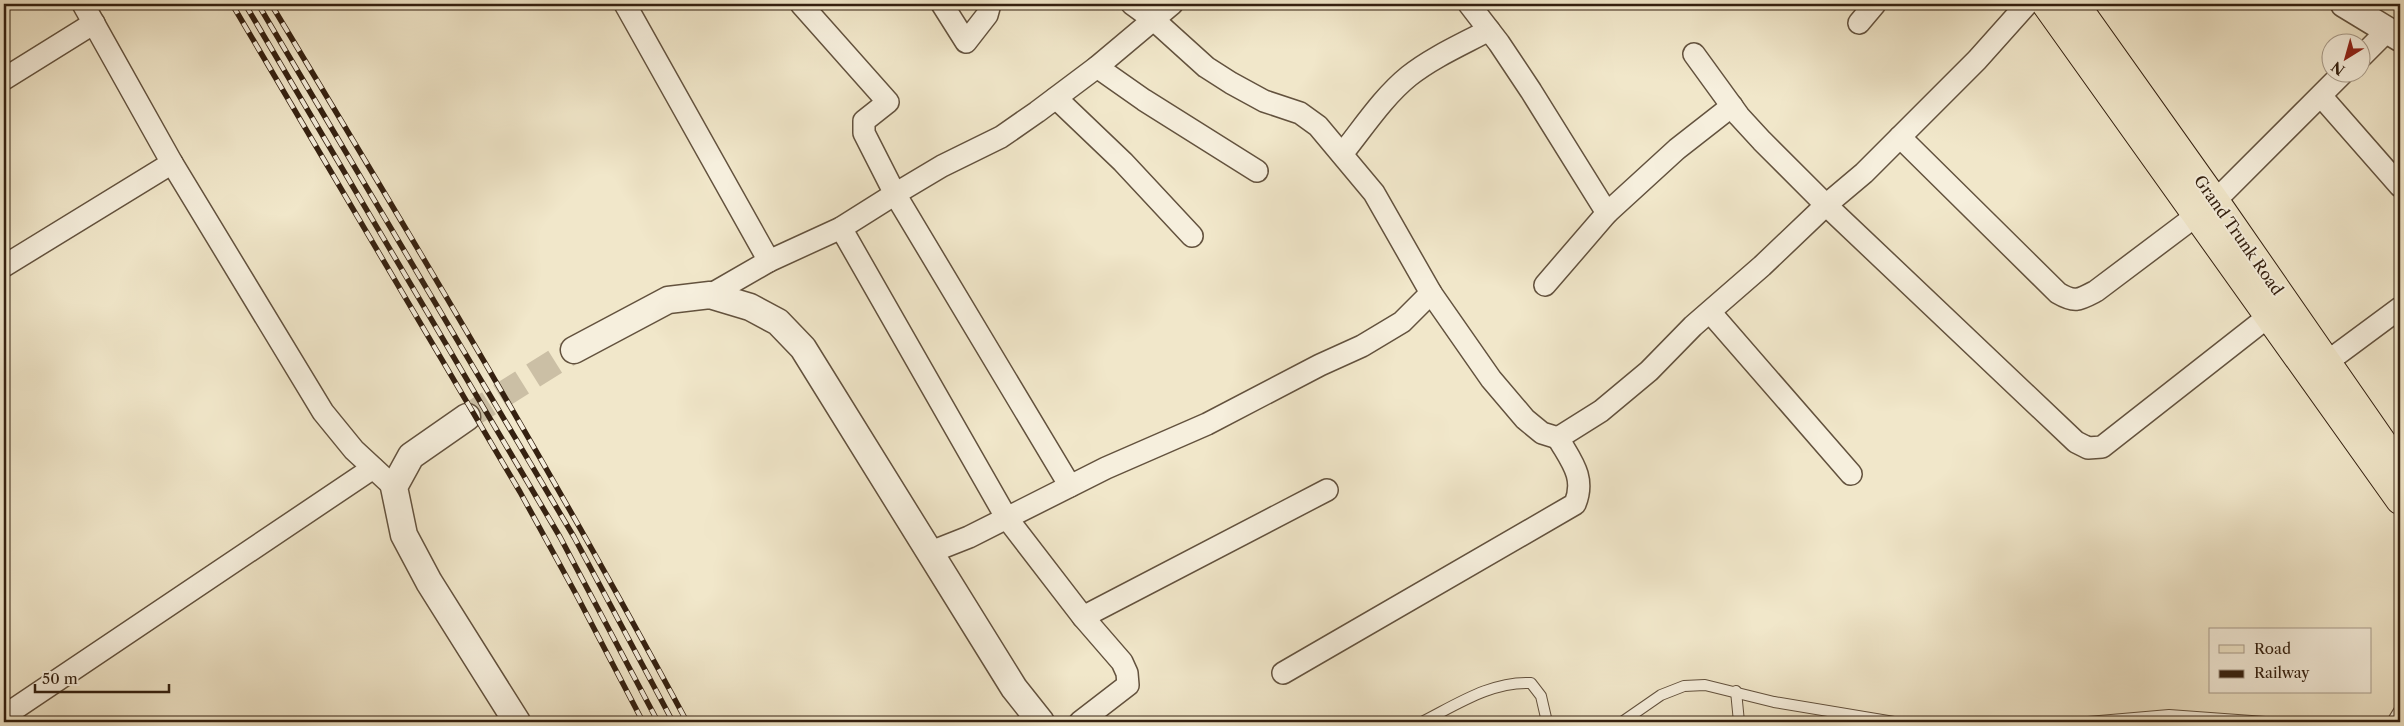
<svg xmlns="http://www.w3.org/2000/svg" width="2404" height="726" font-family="'Libre Caslon Text',serif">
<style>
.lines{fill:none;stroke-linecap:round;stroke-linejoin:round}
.tertiary-tunnel{stroke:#cbbfa5;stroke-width:26;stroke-dasharray:26 13;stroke-linecap:butt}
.service-casing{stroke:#63523e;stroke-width:12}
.minor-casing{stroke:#63523e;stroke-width:24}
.tertiary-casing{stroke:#63523e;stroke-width:29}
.primary-casing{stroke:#342010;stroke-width:30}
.service{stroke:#f6efdd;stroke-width:10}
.minor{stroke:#f6efdd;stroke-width:21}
.tertiary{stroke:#f6efdd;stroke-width:26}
.primary{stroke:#f1e7ca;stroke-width:28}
.rail-casing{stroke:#342010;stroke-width:5.5}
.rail{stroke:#f6efdd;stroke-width:4;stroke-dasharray:11;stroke-linecap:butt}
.labels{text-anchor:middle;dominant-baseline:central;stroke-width:4;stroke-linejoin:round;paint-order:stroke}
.street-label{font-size:16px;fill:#342010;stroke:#f6efdd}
</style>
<rect width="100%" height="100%" fill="#f1e7ca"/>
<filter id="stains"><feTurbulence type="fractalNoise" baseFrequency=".004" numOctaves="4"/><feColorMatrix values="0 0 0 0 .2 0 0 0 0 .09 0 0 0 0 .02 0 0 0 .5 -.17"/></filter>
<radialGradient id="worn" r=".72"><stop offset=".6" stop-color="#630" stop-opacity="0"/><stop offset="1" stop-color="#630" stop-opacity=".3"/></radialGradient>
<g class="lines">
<polyline class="tertiary-tunnel" points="467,417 574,350"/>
<defs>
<g id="service">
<polyline points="1736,691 1739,722"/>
<path d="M 1422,722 C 1456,705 1491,681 1531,683 L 1541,696 L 1547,722"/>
<polyline points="1622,722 1661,695 1684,686 1705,685 1774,702 1894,722"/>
<polyline points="2088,722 2169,715 2265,722"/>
<polyline points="2392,722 2400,709"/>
</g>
<g id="minor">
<polyline points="83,4 172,163 323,412 354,450 394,487"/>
<polyline points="625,4 769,261"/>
<polyline points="942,4 966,42 987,15 990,4"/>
<polyline points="1132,4 1154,20 1206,67 1231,83 1264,101 1300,113 1318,126 1374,193 1431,293 1491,379 1525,419 1542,433 1558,438 1601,411 1649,371 1693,326 1762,266 1826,205 1864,173 1977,60 2027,4"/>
<polyline points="1469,4 1499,43 1531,91 1607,213"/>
<polyline points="1859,23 1875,4"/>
<polyline points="1694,54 1739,116 1762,141 1826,205 2076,442 2088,448 2102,447 2269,316"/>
<polyline points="2362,56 2388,30"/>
<polyline points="1097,67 1144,100 1257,171"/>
<polyline points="4,79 94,23"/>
<polyline points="2321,96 2400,186"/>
<polyline points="1056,98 1123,162 1192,236"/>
<path d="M 1900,137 L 2058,293 C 2075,303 2079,300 2096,291 L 2197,215"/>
<path d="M 1342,154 C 1363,128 1383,97 1409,76 C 1433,57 1463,44 1489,30"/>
<polyline points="2215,201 2344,72"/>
<polyline points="841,228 1006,517 1083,617 1122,662 1127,673 1128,685 1080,722"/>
<polyline points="4,266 172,163"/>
<polyline points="1545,285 1607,213 1677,149 1732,106"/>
<polyline points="710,295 769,261 841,228 895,194 864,133 864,121 888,102 801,4"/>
<polyline points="1710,312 1851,474"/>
<polyline points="2327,362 2400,308"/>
<polyline points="1070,486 895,194 942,166 1001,137 1037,112 1097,67 1172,4"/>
<polyline points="931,552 969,537 1106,468 1207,424 1320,365 1362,346 1402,322 1431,293"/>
<polyline points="1083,617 1327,490"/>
<path d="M 1283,673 L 1575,504 C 1586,477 1571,461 1558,438"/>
<polyline points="4,716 373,468"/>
</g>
<g id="tertiary">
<polyline points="2344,4 2400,38"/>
<polyline points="574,350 668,300 710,295 750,307 778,322 803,348 1014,688 1041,722"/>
<polyline points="467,417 411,456 394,487 404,535 429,582 517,722"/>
</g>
<g id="primary">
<polyline points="2046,4 2400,500"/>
<polyline points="2075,4 2215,201 2400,468"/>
</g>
</defs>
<use href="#service" class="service-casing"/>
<use href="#minor" class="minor-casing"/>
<use href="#tertiary" class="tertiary-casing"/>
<use href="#primary" class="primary-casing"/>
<use href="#service" class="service"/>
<use href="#minor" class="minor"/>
<use href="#tertiary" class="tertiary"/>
<use href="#primary" class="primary"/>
<defs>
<g id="rail">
<polyline points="232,4 520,492 577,596 643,722"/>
<polyline points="245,4 560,537 658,722"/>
<polyline points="258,4 574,537 673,722"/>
<path d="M 271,4 C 414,241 556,478 687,722"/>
</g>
</defs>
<use href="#rail" class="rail-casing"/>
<use href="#rail" class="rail"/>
</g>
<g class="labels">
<g class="street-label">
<text transform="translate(2239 235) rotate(55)">Grand Trunk Road</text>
</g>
</g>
<rect width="2404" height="726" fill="none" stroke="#f1e7ca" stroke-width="20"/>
<rect x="5" y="5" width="2394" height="716" fill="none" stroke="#342010" stroke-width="2.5"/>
<rect x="10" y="10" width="2384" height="706" fill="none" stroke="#342010"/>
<rect x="2209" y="628" width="162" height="65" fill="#f6efdd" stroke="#a89c8b"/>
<rect x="2219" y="645" width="25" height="8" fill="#f1e7ca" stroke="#a89c8b"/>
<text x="2254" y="654" font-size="15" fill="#342010">Road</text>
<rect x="2219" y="670" width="25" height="8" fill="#342010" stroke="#a89c8b"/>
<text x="2254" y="678" font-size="15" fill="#342010">Railway</text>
<g transform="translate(2346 58) rotate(217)"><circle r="24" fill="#f6efdd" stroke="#a89c8b"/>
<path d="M0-4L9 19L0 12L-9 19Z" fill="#8f2418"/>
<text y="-8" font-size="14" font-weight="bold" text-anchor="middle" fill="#342010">N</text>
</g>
<path d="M35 684v8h134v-8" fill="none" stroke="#342010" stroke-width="2.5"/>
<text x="42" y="684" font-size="15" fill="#342010" stroke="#f6efdd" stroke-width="4" paint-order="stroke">50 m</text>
<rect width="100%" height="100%" filter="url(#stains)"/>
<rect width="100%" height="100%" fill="url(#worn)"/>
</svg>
